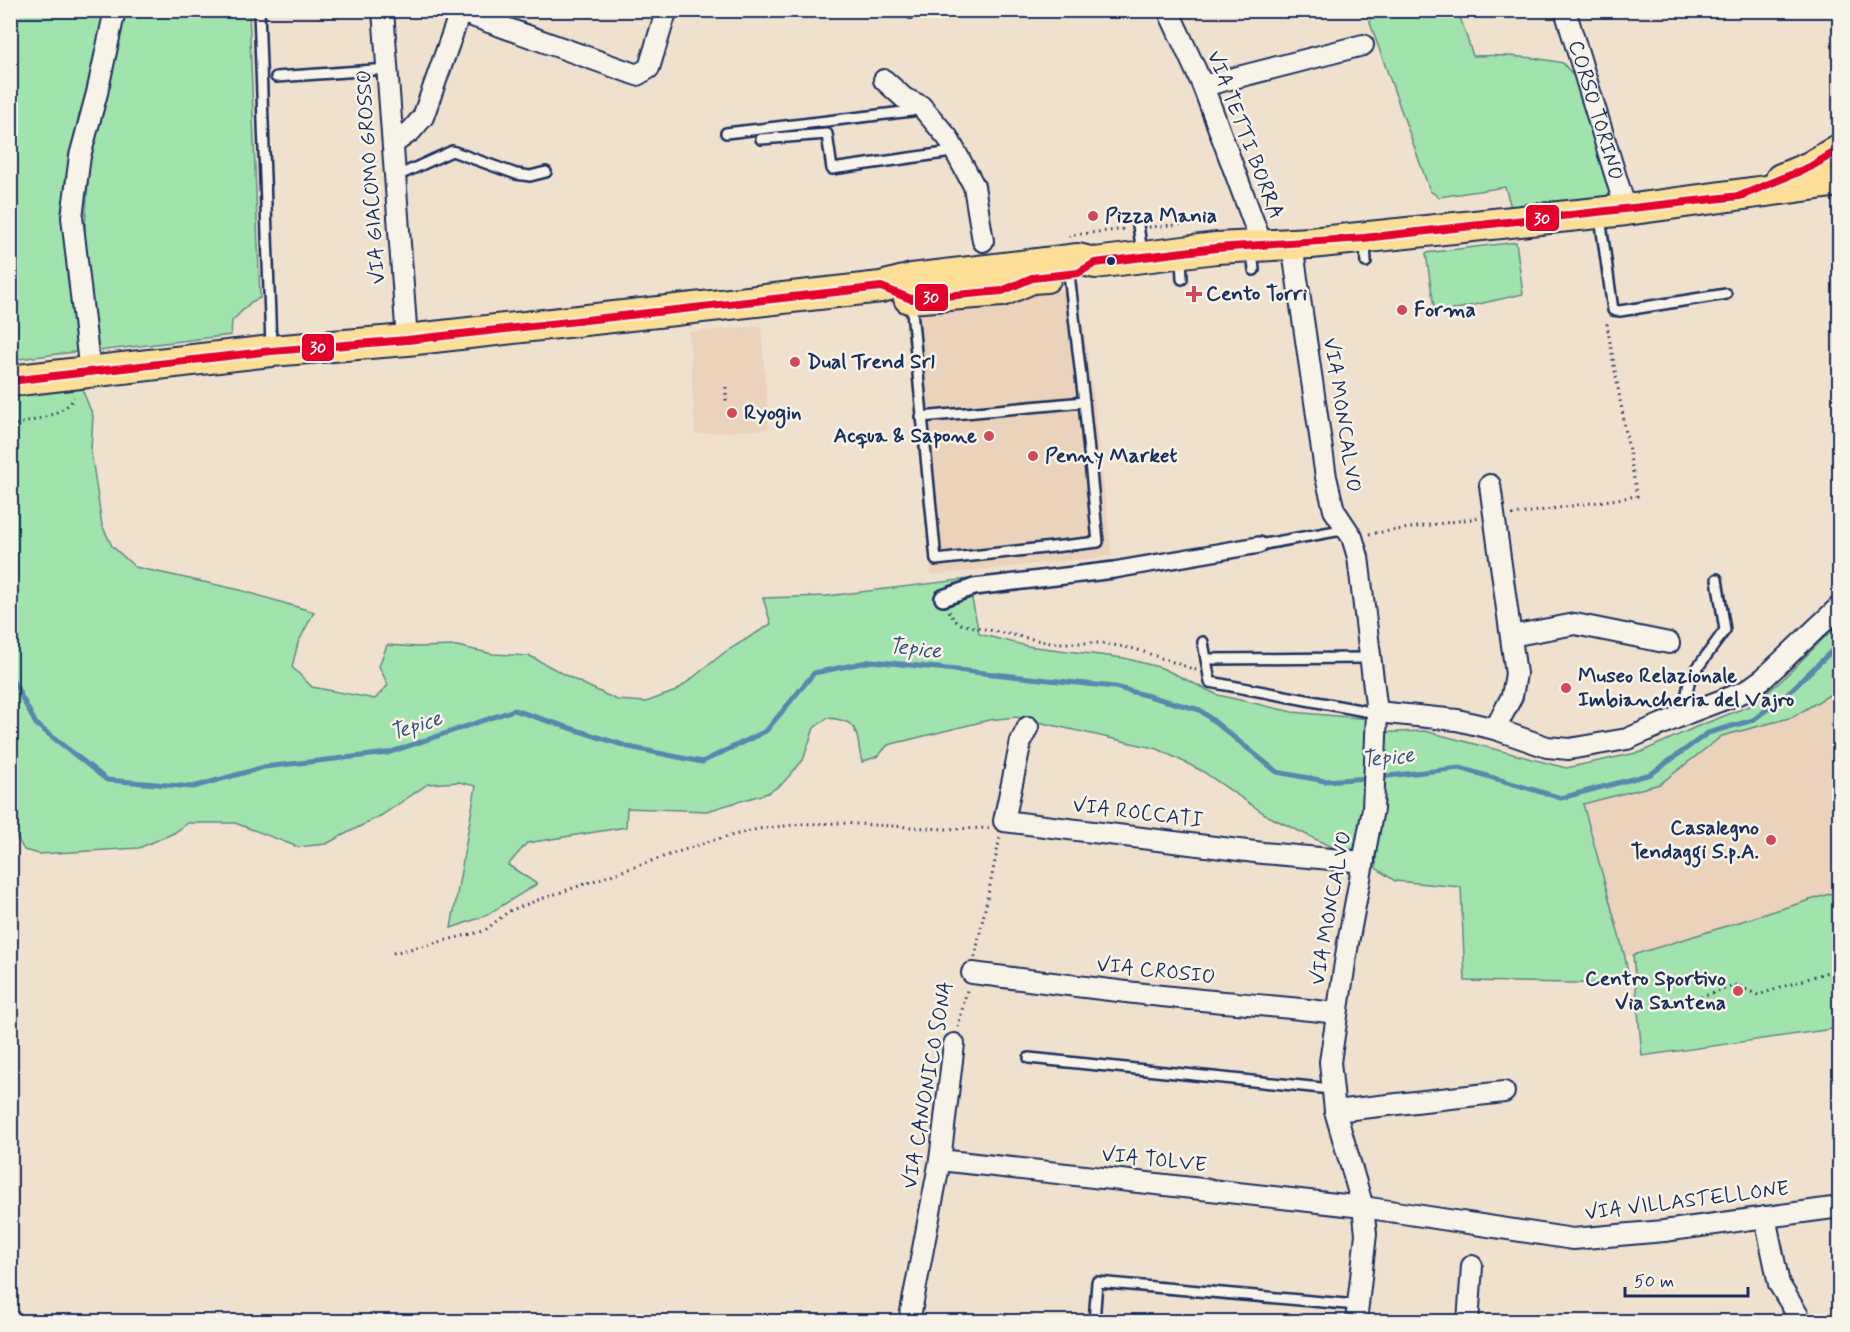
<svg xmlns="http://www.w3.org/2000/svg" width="1850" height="1332" font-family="Mynerve,sans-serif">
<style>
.built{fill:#ebd2bb}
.green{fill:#a1e3ac;stroke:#5e8985;stroke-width:1.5}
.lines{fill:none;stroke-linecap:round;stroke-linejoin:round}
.stream{stroke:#5888ad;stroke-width:5}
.service-casing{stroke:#1b2f5e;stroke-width:14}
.pedestrian-casing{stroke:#1b2f5e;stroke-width:20}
.minor-casing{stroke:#1b2f5e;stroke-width:24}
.primary-casing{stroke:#1b2f5e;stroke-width:34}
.path{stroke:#1b2f5e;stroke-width:3;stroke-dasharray:1.5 4.5;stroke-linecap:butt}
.service{stroke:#f7f3e8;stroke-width:9}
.pedestrian{stroke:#f7f3e8;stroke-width:15}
.minor{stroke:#f7f3e8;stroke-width:20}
.primary{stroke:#fcde96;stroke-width:30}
.bus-1-casing{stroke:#f7f3e8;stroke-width:12}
.bus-1{stroke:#e4002b;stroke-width:8}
.poi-dot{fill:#d1495b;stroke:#f7f3e8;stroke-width:2}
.bus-dot{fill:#1b2f5e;stroke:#f7f3e8;stroke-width:2}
.labels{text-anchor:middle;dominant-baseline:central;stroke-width:5;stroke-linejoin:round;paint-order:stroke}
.street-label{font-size:21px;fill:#1b2f5e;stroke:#f7f3e8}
.poi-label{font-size:21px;font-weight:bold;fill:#1b2f5e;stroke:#f7f3e8;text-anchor:start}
.water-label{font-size:22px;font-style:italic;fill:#34547f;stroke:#f7f3e8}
.line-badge{stroke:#f7f3e8;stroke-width:2}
.badge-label{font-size:16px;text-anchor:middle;font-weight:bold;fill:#fff}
</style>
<rect width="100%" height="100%" fill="#f0e0ce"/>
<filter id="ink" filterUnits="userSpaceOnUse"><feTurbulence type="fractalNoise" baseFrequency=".0167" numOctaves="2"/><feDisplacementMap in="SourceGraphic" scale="12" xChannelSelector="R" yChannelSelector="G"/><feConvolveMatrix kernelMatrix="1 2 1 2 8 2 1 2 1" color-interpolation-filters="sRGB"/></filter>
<g filter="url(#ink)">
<g class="built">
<polygon points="1065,290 1078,293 1094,401 1112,556 931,575 904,310 929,304"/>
<polygon points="761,326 769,429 695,434 689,332"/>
<polygon points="1839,689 1839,891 1625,957 1583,804 1660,784 1722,736 1793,717"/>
</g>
<g class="green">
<polygon points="10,11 104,11 99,40 65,182 67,243 81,351 11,360"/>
<polygon points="124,11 249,11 260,298 251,302 232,321 231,335 98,351 84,242 89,166"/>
<path d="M 1369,11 L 1458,11 L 1473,56 C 1504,54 1533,57 1563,63 L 1582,86 L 1615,197 L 1511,207 L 1505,187 L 1439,197 L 1430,191 L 1370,23 Z"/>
<polygon points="1516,242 1523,294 1435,314 1426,253"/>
<path d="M 82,389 L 93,416 L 91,451 L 102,525 L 112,546 L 135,567 L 240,590 L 314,612 L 298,643 L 292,667 L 312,687 L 375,699 L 388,685 L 379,666 L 387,645 L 417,647 L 457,646 L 493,654 L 530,656 L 577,681 L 617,700 L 646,702 L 676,691 L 725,652 L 771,624 L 763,598 L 827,596 L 968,579 L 979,634 L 1027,646 L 1124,658 L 1162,668 L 1218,695 L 1292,712 L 1370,719 L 1370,733 L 1425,731 L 1566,768 L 1641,752 L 1696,727 L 1752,705 L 1781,681 L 1839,623 L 1839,689 L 1793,717 L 1722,736 L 1660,784 L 1583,804 L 1625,957 L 1630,984 L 1465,981 L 1461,887 L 1395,881 L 1376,868 L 1378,813 L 1362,813 L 1352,857 L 1268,816 L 1202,771 L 1158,749 L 1016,717 L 989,720 L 888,745 L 878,756 L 862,762 C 855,734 862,720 827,718 L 814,728 L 803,760 L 782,784 L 768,793 L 707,811 L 627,808 L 626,827 L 527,843 L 508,865 L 537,884 L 485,916 L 451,928 L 476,786 L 459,782 L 428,784 L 382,815 L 326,844 L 298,847 L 235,823 L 188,823 L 174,833 L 139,848 L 39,854 L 24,850 L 10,825 L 10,397 Z"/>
<polygon points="1839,891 1839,1028 1642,1056 1633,955"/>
</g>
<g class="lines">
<g class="stream">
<polyline points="10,675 36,724 107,780 193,787 264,767 388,753 514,710 629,747 702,762 766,731 814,673 872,661 1115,687 1200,710 1277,772 1325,781 1369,778"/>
<polyline points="1379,777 1460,768 1561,798 1651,774 1708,733 1753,720 1786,695 1840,643"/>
</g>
<defs>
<g id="service">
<polyline points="259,10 271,346"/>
<polyline points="911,13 925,10"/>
<polyline points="276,77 388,69"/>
<polyline points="726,133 912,111"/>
<polyline points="761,139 827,134 832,169 945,153"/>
<polyline points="395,177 452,151 516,174 530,176 546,172"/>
<polyline points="1600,217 1613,310 1620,311 1726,294"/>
<polyline points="1138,225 1142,253"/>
<polyline points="1365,241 1366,262"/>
<polyline points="1252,251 1254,270"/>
<polyline points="1181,257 1182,279"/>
<polyline points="911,301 936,560 1098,542 1084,402 1069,274"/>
<polyline points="921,417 1084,402"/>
<polyline points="1259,545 1347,529"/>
<polyline points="1203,642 1210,682 1365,711 1377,712"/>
<polyline points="1206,659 1370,658"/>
<polyline points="1688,713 1687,693 1690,678 1725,630 1717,579"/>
<polyline points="1029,1058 1331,1089"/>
<polyline points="1094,1322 1097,1282 1357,1305"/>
</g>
<polyline id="pedestrian" points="943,598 974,587 1114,570 1259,545"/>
<g id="minor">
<polyline points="383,10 407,340"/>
<polyline points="1168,10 1203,86 1262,245"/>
<path id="s1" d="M 1565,10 L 1626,210"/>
<polyline points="884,80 904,98 921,106 948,138 974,186 983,241"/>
<polyline points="1203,86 1363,45"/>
<polyline points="393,144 411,131 423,117 458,18 464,13 637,75 649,68 666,12 665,10"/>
<polyline points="1292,244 1326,477 1334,510 1352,537 1358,557 1377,712 1373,809 1348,943 1330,1062 1335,1111 1363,1207 1366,1234 1356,1322"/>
<polyline points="90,373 72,217 80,156 97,93 115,10"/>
<polyline points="1490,485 1516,674 1512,696 1495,729"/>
<polyline points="1511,636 1575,624 1669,643"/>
<polyline points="1377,712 1457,720 1495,729 1547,747 1569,749 1627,739 1688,713 1746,691 1764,678 1840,606"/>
<polyline points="1028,727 1021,741 1004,821 1263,853 1364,862"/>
<path d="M 972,973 C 1038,981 1105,990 1172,997 C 1227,1003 1281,1006 1336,1013"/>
<polyline points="1335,1111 1504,1092"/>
<polyline points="940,1160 1363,1207 1573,1239 1664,1231 1840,1207"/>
<polyline points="1765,1217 1779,1284 1802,1322"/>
<polyline points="909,1322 940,1160 954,1044"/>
<polyline points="1468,1322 1472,1266"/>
</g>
<g id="primary">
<polyline points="1781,179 1810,167 1840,149"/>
<polyline points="909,298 1002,291 1032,278 1046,277"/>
<polyline points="10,381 271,351 407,340 881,287 912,279 1078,259 1095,263 1216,248 1311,243 1626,210 1840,181"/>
</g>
</defs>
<use href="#service" class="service-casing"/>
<use href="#pedestrian" class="pedestrian-casing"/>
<use href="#minor" class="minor-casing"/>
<use href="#primary" class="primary-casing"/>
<g class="path">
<polyline points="1149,227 1212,222 1217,224"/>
<polyline points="1069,237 1071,235 1127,229"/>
<polyline points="726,387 726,401"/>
<path d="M 10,426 C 27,422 67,415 74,397"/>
<polyline points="1512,515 1637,496 1607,325 1609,320"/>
<polyline points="1369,534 1478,518"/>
<polyline points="949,611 954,620 961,624 1051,643 1102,643 1135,649 1196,670"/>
<polyline points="393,953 484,931 509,911 538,900 710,841 758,829 802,824 840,823 944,829 989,828"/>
<polyline points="975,957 1000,837"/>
<polyline points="1678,1005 1736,985 1758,995 1840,968"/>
<polyline points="958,1027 967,990"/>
<polyline points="586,1321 593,1322"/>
</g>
<use href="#service" class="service"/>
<use href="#pedestrian" class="pedestrian"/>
<use href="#minor" class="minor"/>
<use href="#primary" class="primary"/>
<defs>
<polyline id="bus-1" points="10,381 271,351 407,340 881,287 911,299 1002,291 1032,278 1078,273 1095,263 1216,248 1364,238 1740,196 1810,167 1840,149"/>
</defs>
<use href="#bus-1" class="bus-1-casing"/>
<use href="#bus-1" class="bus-1"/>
</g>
</g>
<g class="poi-dot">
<circle cx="1093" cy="216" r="6"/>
<path d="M1191 285h6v6h6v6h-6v6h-6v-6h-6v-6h6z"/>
<circle cx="1402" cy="310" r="6"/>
<circle cx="795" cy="362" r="6"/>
<circle cx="732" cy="413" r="6"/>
<circle cx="989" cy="436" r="6"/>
<circle cx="1033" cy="456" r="6"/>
<circle cx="1566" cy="688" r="6"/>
<circle cx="1771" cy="840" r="6"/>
<circle cx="1738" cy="991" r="6"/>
</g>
<circle class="bus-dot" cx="1111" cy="261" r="5"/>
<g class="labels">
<g class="street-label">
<text stroke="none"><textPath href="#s1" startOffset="105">CORSO TORINO</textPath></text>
<text transform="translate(1245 135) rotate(69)">VIA TETTI BORRA</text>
<text transform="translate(371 177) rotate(-94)">VIA GIACOMO GROSSO</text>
<text transform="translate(1342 415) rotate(81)">VIA MONCALVO</text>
<text transform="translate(1138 813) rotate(7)">VIA ROCCATI</text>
<text transform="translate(1331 908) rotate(-80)">VIA MONCALVO</text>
<text transform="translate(1156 971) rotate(6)">VIA CROSIO</text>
<text transform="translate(928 1085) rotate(-80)">VIA CANONICO SONA</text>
<text transform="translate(1154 1160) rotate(6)">VIA TOLVE</text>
<text transform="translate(1687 1201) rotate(-7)">VIA VILLASTELLONE</text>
</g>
<g class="poi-label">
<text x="1105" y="216">Pizza Mania</text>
<text x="1206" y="294">Cento Torri</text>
<text x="1414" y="310">Forma</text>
<text x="807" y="362">Dual Trend Srl</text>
<text x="744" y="413">Ryogin</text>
<text x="977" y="436" text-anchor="end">Acqua &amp; Sapone</text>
<text x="1045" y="456">Penny Market</text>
<text x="1578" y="676">Museo Relazionale<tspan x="1578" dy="24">Imbiancheria del Vajro</tspan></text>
<text x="1759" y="828" text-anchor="end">Casalegno<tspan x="1759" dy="24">Tendaggi S.p.A.</tspan></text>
<text x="1726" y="979" text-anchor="end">Centro Sportivo<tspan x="1726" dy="24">Via Santena</tspan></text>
</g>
<g class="water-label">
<text transform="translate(915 649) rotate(6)">Tepice</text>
<text transform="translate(416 726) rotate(-18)">Tepice</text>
<text transform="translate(1388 758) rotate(-6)">Tepice</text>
</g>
</g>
<g class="line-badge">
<rect x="1525" y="204" width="35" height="28" rx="6" fill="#e4002b"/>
<rect x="914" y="283" width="35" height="29" rx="6" fill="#e4002b"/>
<rect x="301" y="333" width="34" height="29" rx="6" fill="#e4002b"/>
</g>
<g class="badge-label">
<text x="1542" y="224">30</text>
<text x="931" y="303">30</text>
<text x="318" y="353">30</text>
</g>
<rect width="1850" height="1332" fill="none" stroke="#f7f3e8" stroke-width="36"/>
<rect x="18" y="18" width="1814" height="1296" fill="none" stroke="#1b2f5e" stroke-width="2" filter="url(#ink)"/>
<path d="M1625 1287v9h123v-9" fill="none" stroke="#1b2f5e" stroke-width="3"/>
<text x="1634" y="1287" font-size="18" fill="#1b2f5e" stroke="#f7f3e8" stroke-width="4.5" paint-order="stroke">50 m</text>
</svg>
